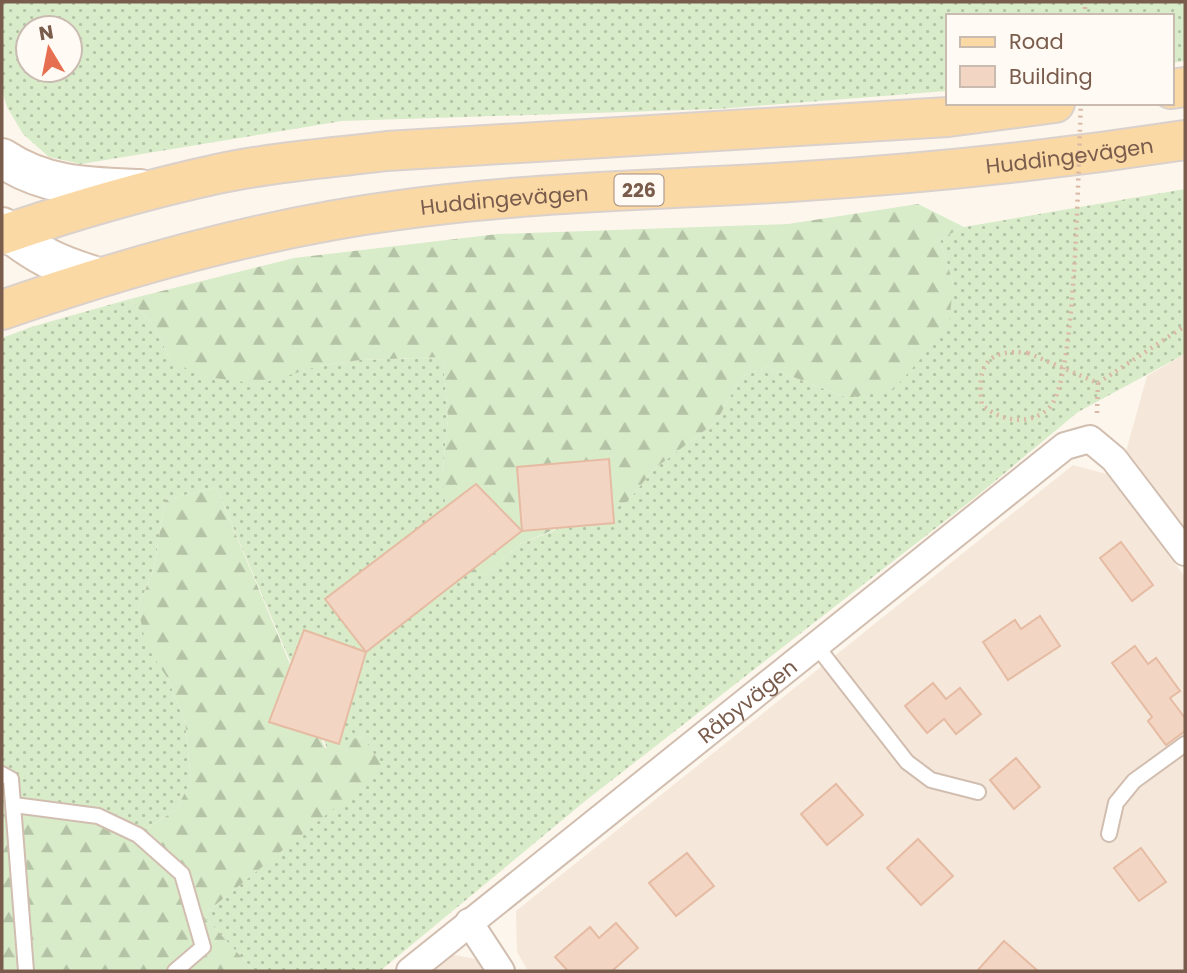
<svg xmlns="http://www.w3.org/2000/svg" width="1187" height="973" font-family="Poppins,sans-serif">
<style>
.residential{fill:#f5e8da}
.grass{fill:url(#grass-dots);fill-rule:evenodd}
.forest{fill:url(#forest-firs)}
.building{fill:#f3d5c3;stroke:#e6bba3;stroke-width:2}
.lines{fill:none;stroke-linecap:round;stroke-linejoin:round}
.lane-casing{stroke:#d1beb0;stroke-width:18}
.street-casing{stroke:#d1beb0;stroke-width:30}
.secondary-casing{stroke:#d6c0b0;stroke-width:42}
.primary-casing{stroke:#dad1cd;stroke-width:42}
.path{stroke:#d9b8a5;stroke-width:4.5;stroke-dasharray:2 5;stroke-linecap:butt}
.lane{stroke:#fff;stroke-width:14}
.street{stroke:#fff;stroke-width:26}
.secondary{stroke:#fff;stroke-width:38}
.primary{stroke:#fbd9a5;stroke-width:38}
.path-bridge{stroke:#d9b8a5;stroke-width:4.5;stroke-dasharray:2 5;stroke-linecap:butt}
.labels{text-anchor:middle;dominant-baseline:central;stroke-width:7;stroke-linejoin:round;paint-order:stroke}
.shield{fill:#fffaf3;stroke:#a28b7f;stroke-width:2}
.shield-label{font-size:19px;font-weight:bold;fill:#7a5c4d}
.street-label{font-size:21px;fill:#7a5c4d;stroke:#fffaf3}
</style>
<defs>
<pattern id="grass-dots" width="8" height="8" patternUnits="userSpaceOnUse" patternTransform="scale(1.75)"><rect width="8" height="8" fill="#d8ecc9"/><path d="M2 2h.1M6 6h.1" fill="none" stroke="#b4c2a5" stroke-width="1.8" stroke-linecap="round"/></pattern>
<pattern id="forest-firs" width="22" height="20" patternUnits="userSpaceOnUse" patternTransform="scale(1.75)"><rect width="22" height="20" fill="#d8ecc9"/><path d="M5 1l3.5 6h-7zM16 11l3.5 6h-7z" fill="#b4c2a5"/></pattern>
</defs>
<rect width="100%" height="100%" fill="#fdf6ec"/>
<g class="residential">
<polygon points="1185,354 1185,532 1125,455 1147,376"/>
<polygon points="1073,465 1110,475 1185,577 1185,971 528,971 517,952 516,911"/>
<polygon points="450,954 486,961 493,971 431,971"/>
</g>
<g class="grass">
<path d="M 2,2 L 1185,2 L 1185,61 L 1171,63 L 1171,16 L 947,16 L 947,91 L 717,109 L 342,121 L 81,164 L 49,157 L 23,134 L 7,107 L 2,90 ZM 28,28 L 70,28 L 70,70 L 28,70 Z"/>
<polygon points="1185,189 1185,354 1078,412 977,496 589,798 380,971 254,971 203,915 383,768 362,736 327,748 216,487 165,500 154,568 138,608 148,647 168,679 185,722 191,781 176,810 146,829 106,824 56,801 2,817 2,338 31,327 130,299 154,326 170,359 319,366 360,360 443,357 448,419 442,475 484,576 520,544 628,501 654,469 716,422 741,377 767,367 848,398 953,283 940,239 964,227"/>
</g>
<g class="forest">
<polygon points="918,204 964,227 940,239 953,283 949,327 894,389 848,398 767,367 741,377 716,422 654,469 628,501 600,517 560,527 520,544 484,576 468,575 449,537 442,475 448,419 443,357 360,360 319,366 260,384 199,376 170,359 154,326 130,299 294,258 498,234 788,224"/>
<polygon points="216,487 325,748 362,736 384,768 203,915 254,971 2,971 2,817 56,801 106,824 146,829 176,810 191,781 185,722 168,679 146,645 138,608 154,568 165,500"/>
</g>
<g class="building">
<polygon points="609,459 614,523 522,531 517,467"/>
<polygon points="476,484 522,531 366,652 325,599"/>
<polygon points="1121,542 1153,585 1132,601 1100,558"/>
<polygon points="1040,616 1060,646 1008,680 983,642 1015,620 1021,629"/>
<polygon points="304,630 366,652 339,744 269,722"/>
<polygon points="1135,646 1148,664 1156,658 1180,691 1170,698 1185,718 1185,731 1166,745 1148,721 1152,717 1112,663"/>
<polygon points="933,683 946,699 960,688 981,714 956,734 944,719 927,733 905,706"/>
<polygon points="1016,758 1040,787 1014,809 990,780"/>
<polygon points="836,784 863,815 827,845 801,814"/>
<polygon points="918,839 953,876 921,905 887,868"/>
<polygon points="1141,848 1166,882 1139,901 1114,868"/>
<polygon points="687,853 714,886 676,916 649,883"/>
<polygon points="616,923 638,948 612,971 568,971 555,957 590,927 599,938"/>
<polygon points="1004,941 1038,971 977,971"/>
</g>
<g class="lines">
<defs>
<g id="lane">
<polyline points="815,644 907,762 931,780 978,792"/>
<polyline points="2,774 11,779 26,971"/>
<polyline points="14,805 98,816 138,835 182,874 203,947 175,971"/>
<polyline points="1109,834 1116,803 1134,781 1185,744"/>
</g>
<g id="street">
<polyline points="469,922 501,971"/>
<path id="s1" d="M 410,971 L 1065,446 L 1090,439 L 1114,459 L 1185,552"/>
</g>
<g id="secondary">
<path d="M 2,158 C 45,187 89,187 140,189"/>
<path d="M 2,227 C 37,255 55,264 98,277"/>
</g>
<g id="primary">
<polyline points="1171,89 1185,87"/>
<path d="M 2,235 C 72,211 144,190 217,174 C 273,162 331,158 387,151 L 948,117 L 1055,103"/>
<path id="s2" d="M 2,310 C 131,265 263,228 399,210 C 528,192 659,190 790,182 C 922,174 1054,160 1185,140"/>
</g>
</defs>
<use href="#lane" class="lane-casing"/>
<use href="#street" class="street-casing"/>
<use href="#secondary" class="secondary-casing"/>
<use href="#primary" class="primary-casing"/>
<g class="path">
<polyline points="1085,16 1085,2"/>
<polyline points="1028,353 1098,383"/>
<polyline points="1098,383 1185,326"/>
<polyline points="1097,413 1098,383"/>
</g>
<use href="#lane" class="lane"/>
<use href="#street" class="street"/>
<use href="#secondary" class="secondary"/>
<use href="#primary" class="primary"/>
<path class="path-bridge" d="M 1028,353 C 987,348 976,366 982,405 C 1000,421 1031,427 1050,407 C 1077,378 1078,154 1081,103"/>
</g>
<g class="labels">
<rect class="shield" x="614.5" y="174.5" width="49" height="31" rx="5"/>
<g class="shield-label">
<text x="639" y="190">226</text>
</g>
<g class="street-label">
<text stroke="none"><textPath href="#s2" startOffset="1083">Huddingevägen</textPath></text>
<text stroke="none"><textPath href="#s2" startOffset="516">Huddingevägen</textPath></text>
<text stroke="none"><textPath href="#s1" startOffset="432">Råbyvägen</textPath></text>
</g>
</g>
<rect width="1187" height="973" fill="none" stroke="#7a5c4d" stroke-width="7"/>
<rect x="946" y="14" width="228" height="91" fill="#fffaf3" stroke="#cabbb1" stroke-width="2"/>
<rect x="960" y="37" width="35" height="10" fill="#fbd9a5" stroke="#cabbb1" stroke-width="2"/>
<text x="1009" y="49" font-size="21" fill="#7a5c4d">Road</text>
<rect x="960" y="66" width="35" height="21" fill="#f3d5c3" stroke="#cabbb1" stroke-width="2"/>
<text x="1009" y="84" font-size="21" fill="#7a5c4d">Building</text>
<g transform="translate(49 49) rotate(350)"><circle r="33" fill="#fffaf3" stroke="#cabbb1" stroke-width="2"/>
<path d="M0-5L12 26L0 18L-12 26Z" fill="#e76f51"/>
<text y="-10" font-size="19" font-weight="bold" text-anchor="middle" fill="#7a5c4d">N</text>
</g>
</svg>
